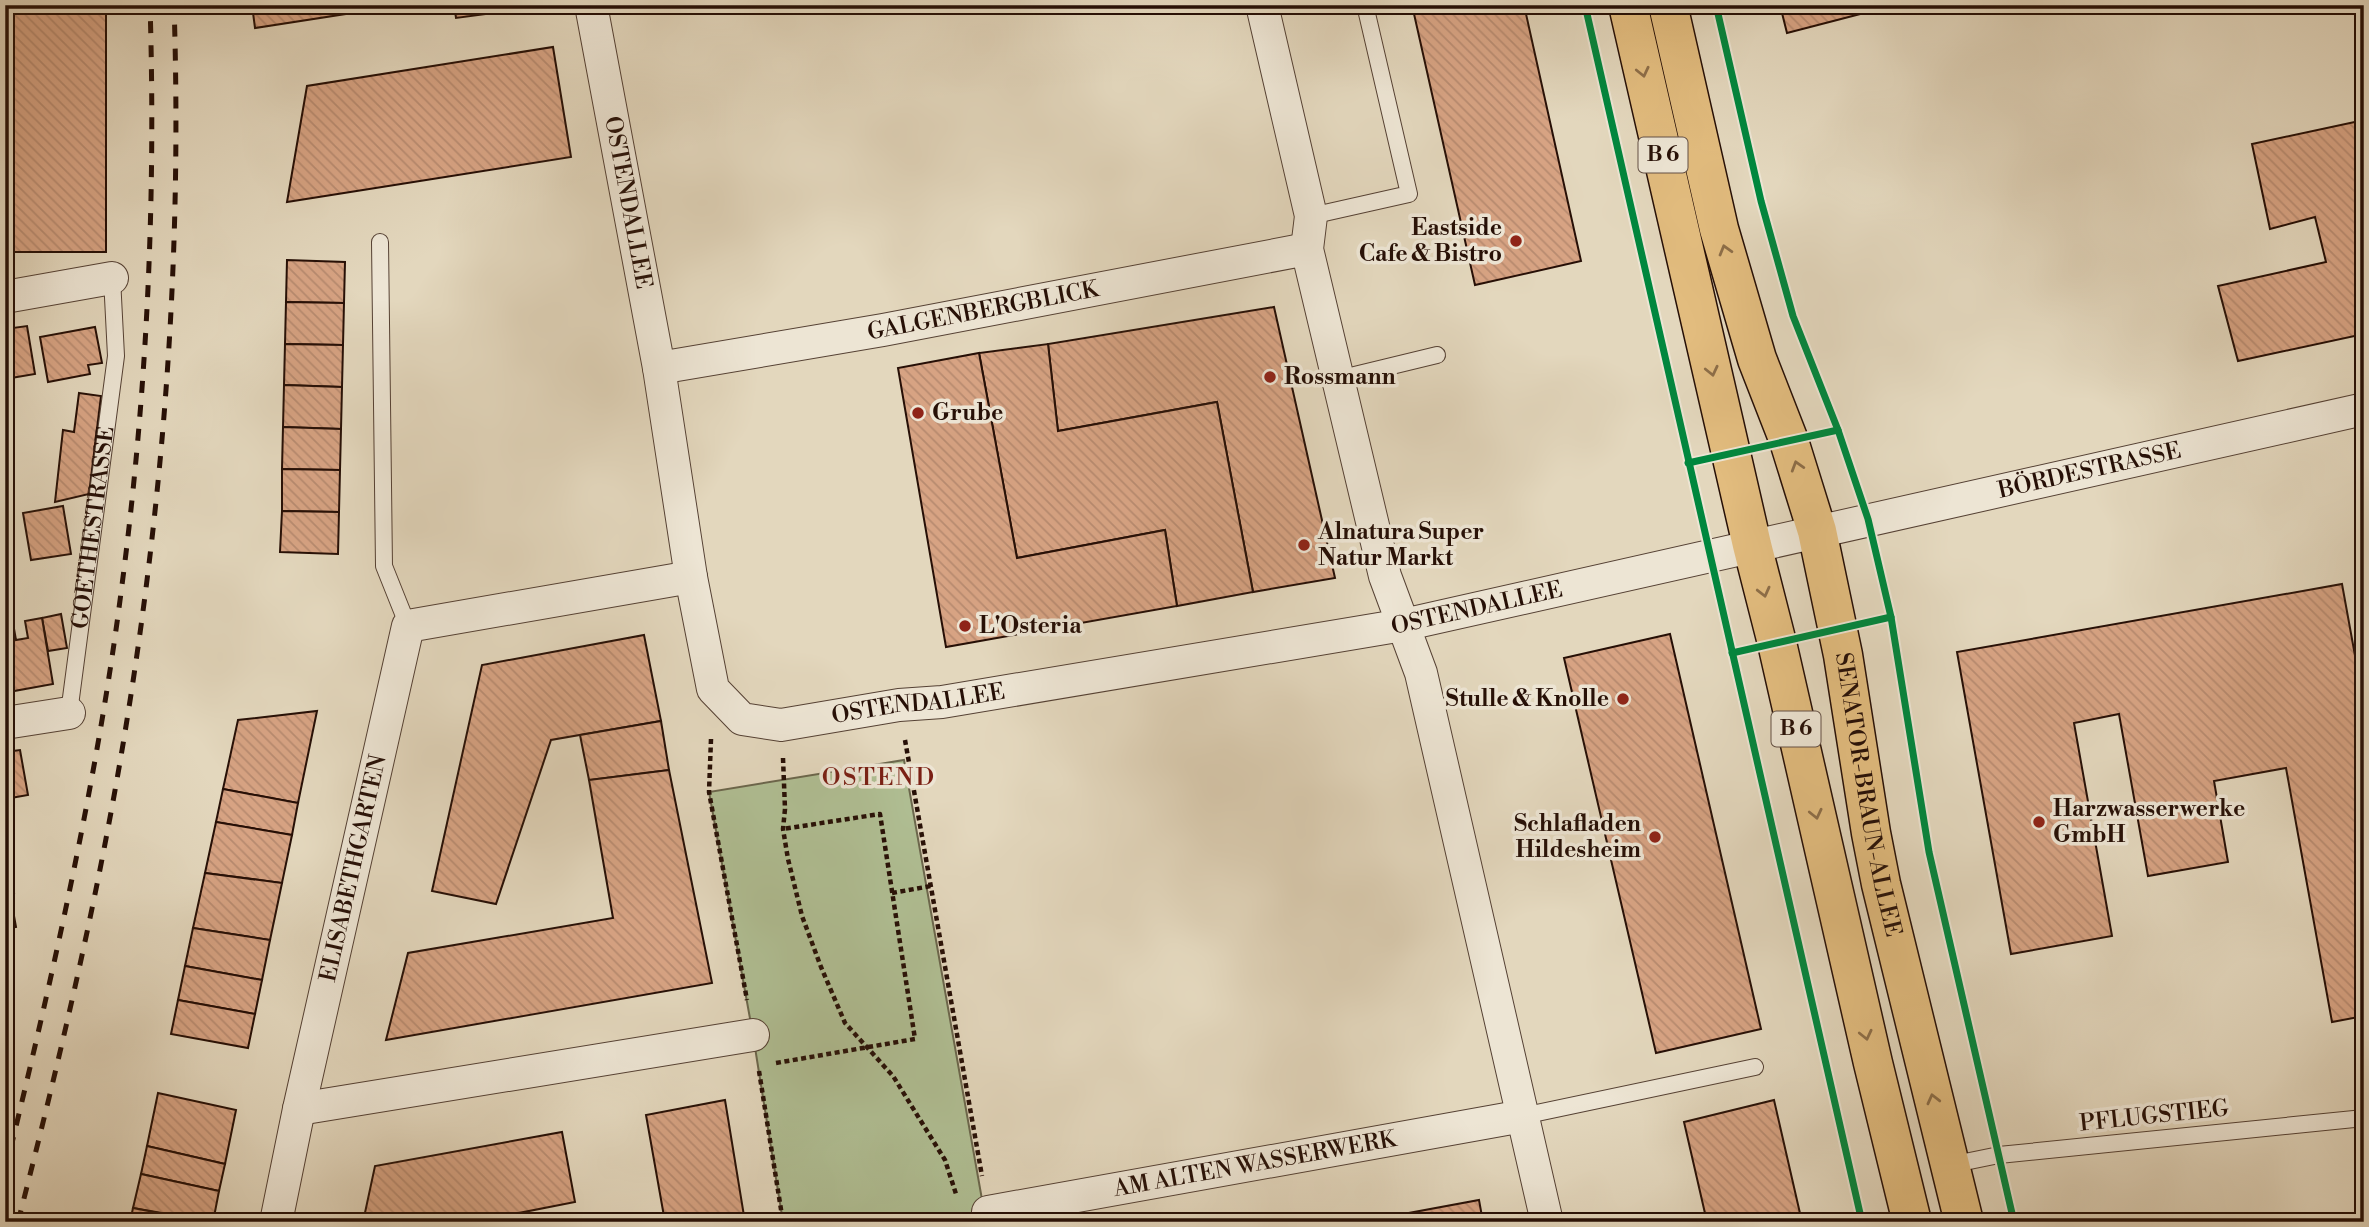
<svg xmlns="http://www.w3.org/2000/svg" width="2369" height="1227" font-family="'Libre Bodoni',serif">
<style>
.green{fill:#b0bf94;stroke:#6b674d;stroke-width:2}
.building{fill:url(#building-back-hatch);stroke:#260f06;stroke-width:2}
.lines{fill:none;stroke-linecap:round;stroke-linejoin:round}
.lane-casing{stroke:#554134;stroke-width:18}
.street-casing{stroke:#554134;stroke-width:34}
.primary-casing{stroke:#260f06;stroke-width:41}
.path{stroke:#260f06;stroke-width:4.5;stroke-dasharray:5 3.5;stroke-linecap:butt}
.lane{stroke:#ede5d4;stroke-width:16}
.street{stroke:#ede5d4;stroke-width:32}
.primary{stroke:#e2bc7e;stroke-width:38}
.rail{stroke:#260f06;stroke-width:5;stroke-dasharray:12 12;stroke-linecap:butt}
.cycleway-casing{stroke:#ede5d4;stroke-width:11}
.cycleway{stroke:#00873e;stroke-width:7}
.oneway{stroke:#8d6e48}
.poi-dot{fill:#8f2418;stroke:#ede5d4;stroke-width:2.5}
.labels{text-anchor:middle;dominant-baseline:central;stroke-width:7;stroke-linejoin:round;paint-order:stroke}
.shield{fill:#ede5d4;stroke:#624f44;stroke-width:2}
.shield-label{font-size:21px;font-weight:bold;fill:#260f06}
.street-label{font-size:23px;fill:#260f06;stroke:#ede5d4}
.poi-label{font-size:23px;font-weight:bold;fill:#260f06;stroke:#ede5d4;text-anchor:start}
.neighbourhood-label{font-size:24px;letter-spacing:2px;fill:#7a1f14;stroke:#ede5d4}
</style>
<defs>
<pattern id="building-back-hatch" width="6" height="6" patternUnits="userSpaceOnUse" patternTransform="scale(1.75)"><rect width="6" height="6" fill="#d7a383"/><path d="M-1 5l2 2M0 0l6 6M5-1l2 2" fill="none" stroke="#b88b70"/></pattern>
</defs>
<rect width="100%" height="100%" fill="#e3d7bd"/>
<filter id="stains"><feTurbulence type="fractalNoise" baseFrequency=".00286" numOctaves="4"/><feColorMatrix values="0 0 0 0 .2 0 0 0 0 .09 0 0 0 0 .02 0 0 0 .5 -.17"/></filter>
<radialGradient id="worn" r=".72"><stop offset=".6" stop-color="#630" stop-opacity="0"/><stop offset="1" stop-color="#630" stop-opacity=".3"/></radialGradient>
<polygon class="green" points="904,760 986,1222 783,1222 753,1035 709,792"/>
<g class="building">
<rect x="5" y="5" width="101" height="247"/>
<polygon points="252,5 404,5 255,28"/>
<polygon points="454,5 492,5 494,13 456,18"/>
<polygon points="1412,5 1524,5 1581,261 1475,285"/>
<polygon points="1780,5 1895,5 1787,33"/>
<polygon points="553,47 571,157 287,202 307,86"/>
<polygon points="2364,120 2364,334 2238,361 2218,286 2326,262 2315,217 2270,229 2252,144"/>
<polygon points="287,260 345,262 344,303 286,302"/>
<polygon points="286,302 344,303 343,345 285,344"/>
<polygon points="1274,307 1335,578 1253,592 1217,402 1058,431 1048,344"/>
<polygon points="27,326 35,374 5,379 5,329"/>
<polygon points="95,327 102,363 88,365 90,374 48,382 40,337"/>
<polygon points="285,344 343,345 342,387 284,385"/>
<polygon points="1048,344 1058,431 1217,402 1253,592 1177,606 1165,530 1017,558 979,353"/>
<polygon points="979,353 1017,558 1165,530 1177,606 946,647 898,368"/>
<polygon points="284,385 342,387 341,429 283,427"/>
<polygon points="79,393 101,396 89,494 55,502 63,430 74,432"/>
<polygon points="283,427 341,429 340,470 282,469"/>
<polygon points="282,469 340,470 339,512 282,511"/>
<polygon points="63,506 71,554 31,560 23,513"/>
<polygon points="282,511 339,512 338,554 280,552"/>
<polygon points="2342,584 2364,705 2364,1016 2332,1022 2286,768 2214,781 2228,862 2148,876 2119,714 2074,723 2112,936 2011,954 1957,652"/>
<polygon points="61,614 67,648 48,651 42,618"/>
<polygon points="42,618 53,684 14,691 5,640 5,624 13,623 16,640 28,638 25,621"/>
<polygon points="1670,634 1761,1029 1656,1053 1564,658"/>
<polygon points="644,635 661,721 551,740 496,904 432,891 482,665"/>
<polygon points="317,711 298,803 223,789 238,720"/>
<polygon points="661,721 669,770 589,780 580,735"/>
<polygon points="20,750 28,795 5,799 5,752"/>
<polygon points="669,770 712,983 386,1040 408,953 613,918 589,780"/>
<polygon points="223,789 298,803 292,835 216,822"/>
<polygon points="216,822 292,835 282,883 205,873"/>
<polygon points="7,856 14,893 10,894 16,927 5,929 5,857"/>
<polygon points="205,873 282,883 270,940 193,928"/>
<polygon points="193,928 270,940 262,980 185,966"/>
<polygon points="185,966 262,980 255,1014 178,1000"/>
<polygon points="178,1000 255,1014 248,1048 171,1034"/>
<polygon points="158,1093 236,1110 225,1164 147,1146"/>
<polygon points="725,1100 745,1222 665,1222 646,1115"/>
<polygon points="1774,1100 1802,1222 1707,1222 1684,1122"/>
<polygon points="562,1132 575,1202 473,1222 363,1222 375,1166"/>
<polygon points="147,1146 225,1164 219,1191 141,1174"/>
<polygon points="141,1174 219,1191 213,1222 133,1208"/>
<polygon points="1479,1200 1483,1222 1360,1222"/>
<polygon points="133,1208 206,1222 130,1222"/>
</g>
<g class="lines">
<defs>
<g id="lane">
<polyline points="1311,216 1409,194 1365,5"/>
<polyline points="380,242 384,566 408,626"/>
<polyline points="1338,379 1437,355"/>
<path id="s1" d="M 69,713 L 116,356 L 112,278"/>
<polyline points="1523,1116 1755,1067"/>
<polyline points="1950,1165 1999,1155 2364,1118"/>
</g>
<g id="street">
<path id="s2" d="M 591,5 L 659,368 L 691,577 L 713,689 L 742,719 L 781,725 L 899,705 L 942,702 L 1403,625 L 2364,409"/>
<polyline points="1262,5 1311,216 1307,249 1385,576 1421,673 1547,1222"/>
<polyline points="5,297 112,278"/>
<path id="s3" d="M 659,368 L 883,330 L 1307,249"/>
<polyline points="5,723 69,713"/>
<polyline points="299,1109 753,1035"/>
<path id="s4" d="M 988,1212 L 1523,1116"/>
<path id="s5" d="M 276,1222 L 299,1109 L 408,626 L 691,577"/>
</g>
<g id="primary">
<polyline points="1628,5 1752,545 1777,643 1873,1063 1912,1222"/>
<path id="s6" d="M 1668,5 L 1719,229 L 1757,359 L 1789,441 L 1817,531 L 1843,655 L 1871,833 L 1881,884 L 1964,1222"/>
</g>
</defs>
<use href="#lane" class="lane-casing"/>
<use href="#street" class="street-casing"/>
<use href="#primary" class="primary-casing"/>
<g class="path">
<polyline points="711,739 709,792 747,1000"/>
<polyline points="905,740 982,1176"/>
<polyline points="783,758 785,809 783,829 788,859 802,916 821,967 845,1023 893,1076 945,1160 956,1194"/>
<polyline points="892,893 931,886"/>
<polyline points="776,1063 915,1039 880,814 783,829"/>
<polyline points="759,1071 783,1222"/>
</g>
<use href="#lane" class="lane"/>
<use href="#street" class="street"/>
<use href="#primary" class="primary"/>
<g class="rail">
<path d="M 5,1172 C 52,978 97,783 122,585 C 147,392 156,200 150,5"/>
<path d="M 18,1222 C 60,1058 99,893 126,726 C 165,486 182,249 174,5"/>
</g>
<defs>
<g id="cycleway">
<polyline points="1585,5 1862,1222"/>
<polyline points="1716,5 1761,201 1793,316 1838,430 1868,519 1891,617 1929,852 2014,1222"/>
<polyline points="1688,463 1838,430"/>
<polyline points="1732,653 1891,617"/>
</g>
</defs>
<use href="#cycleway" class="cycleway-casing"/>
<use href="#cycleway" class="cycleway"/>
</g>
<defs><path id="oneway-chevron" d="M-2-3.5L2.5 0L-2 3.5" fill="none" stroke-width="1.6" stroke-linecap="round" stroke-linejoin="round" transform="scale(1.75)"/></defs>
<g class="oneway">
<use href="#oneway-chevron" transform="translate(1643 72) rotate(77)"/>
<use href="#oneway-chevron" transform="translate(1725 250) rotate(-106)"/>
<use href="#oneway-chevron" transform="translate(1712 371) rotate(77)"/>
<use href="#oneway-chevron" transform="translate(1797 466) rotate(-107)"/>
<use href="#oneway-chevron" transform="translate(1764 592) rotate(76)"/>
<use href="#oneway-chevron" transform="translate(1816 814) rotate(77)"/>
<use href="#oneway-chevron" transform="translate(1866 1035) rotate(77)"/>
<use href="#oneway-chevron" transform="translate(1933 1099) rotate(-104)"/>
</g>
<g class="poi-dot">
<circle cx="1516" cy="241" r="7"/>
<circle cx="1270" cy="377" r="7"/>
<circle cx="918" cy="413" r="7"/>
<circle cx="1304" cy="545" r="7"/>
<circle cx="965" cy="626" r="7"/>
<circle cx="1623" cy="699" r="7"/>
<circle cx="2039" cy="822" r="7"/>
<circle cx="1655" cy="837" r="7"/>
</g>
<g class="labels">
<g class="shield">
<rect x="1638.5" y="137.5" width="49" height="35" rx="5"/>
<rect x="1771.5" y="711.5" width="49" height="35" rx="5"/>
</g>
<g class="shield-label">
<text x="1663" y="155">B 6</text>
<text x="1796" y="729">B 6</text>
</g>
<g class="street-label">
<text stroke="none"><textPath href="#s2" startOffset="201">OSTENDALLEE</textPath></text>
<text stroke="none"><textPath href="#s3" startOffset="329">GALGENBERGBLICK</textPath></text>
<text stroke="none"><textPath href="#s2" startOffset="2110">BÖRDESTRASSE</textPath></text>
<text stroke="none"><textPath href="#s1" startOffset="187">GOETHESTRASSE</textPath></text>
<text stroke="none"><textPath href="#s2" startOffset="1482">OSTENDALLEE</textPath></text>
<text stroke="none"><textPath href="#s2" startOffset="915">OSTENDALLEE</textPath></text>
<text stroke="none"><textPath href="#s6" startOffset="816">SENATOR-BRAUN-ALLEE</textPath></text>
<text stroke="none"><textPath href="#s5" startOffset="362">ELISABETHGARTEN</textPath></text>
<text transform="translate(2154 1116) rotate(-6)">PFLUGSTIEG</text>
<text stroke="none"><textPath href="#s4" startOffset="271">AM ALTEN WASSERWERK</textPath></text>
</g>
<g class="poi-label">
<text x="1502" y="228" text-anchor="end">Eastside<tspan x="1502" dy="26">Cafe &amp; Bistro</tspan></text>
<text x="1284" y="377">Rossmann</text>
<text x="932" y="413">Grube</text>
<text x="1318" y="532">Alnatura Super<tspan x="1318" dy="26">Natur Markt</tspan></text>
<text x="979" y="626">L'Osteria</text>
<text x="1609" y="699" text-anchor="end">Stulle &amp; Knolle</text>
<text x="2053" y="809">Harzwasserwerke<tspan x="2053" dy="26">GmbH</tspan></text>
<text x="1641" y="824" text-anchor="end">Schlafladen<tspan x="1641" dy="26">Hildesheim</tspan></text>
</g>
<g class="neighbourhood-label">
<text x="879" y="778">OSTEND</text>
</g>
</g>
<rect width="2369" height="1227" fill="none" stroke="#e3d7bd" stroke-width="28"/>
<rect x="7" y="7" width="2355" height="1213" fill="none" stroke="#260f06" stroke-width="3.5"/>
<rect x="14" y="14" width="2341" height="1199" fill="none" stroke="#260f06" stroke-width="2"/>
<rect width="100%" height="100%" filter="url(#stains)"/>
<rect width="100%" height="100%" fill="url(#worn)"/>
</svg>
